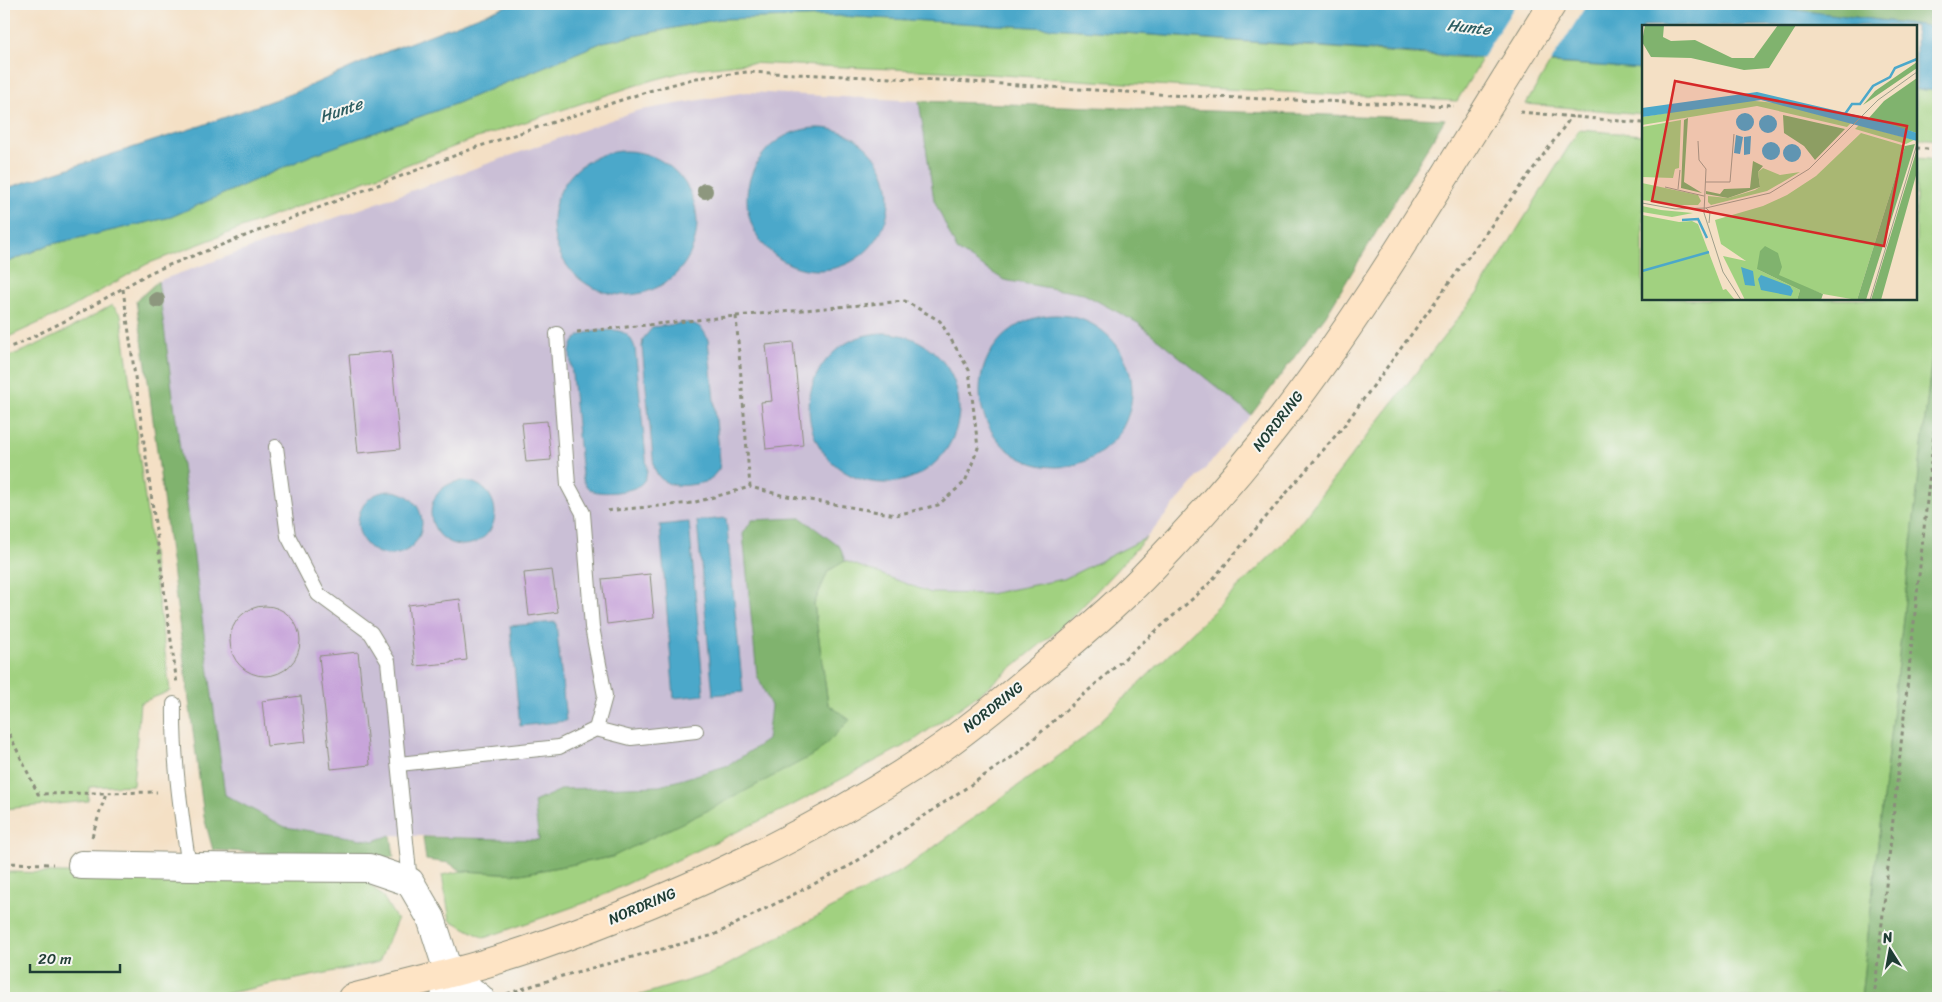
<svg xmlns="http://www.w3.org/2000/svg" width="1942" height="1002" font-family="Sriracha,sans-serif">
<style>
.industrial{fill:#cabfd6}
.green{fill:#a1d180;stroke:#60875a}
.forest{fill:#80b36e;stroke:#507851}
.water{fill:#4ca8ca;stroke:#36727f}
.pier{fill:#f4e0c5}
.building{fill:#c8a5da}
.lines{fill:none;stroke-linecap:round;stroke-linejoin:round}
.service-casing{stroke:#8a8e7c;stroke-width:16}
.minor-casing{stroke:#8a8e7c;stroke-width:30}
.tertiary-casing{stroke:#8a8e7c;stroke-width:30}
.secondary-casing{stroke:#8a8e7c;stroke-width:30}
.path{stroke:#8a8e7c;stroke-width:3;stroke-dasharray:4 4;stroke-linecap:butt}
.service{stroke:#fff;stroke-width:14}
.minor{stroke:#fff;stroke-width:28}
.tertiary{stroke:#fff;stroke-width:28}
.secondary{stroke:#fee4c5;stroke-width:28}
.secondary-bridge-casing{stroke:#8a8e7c;stroke-width:30;stroke-linecap:butt}
.secondary-bridge{stroke:#fee4c5;stroke-width:28}
.tree{fill:#8d977e}
.labels{text-anchor:middle;dominant-baseline:central;stroke-width:4;stroke-linejoin:round;paint-order:stroke}
.street-label{font-size:15px;fill:#1f3d34;stroke:#f6f6f2}
.water-label{font-size:16px;font-style:italic;fill:#2c5d61;stroke:#f6f6f2}
.inset-river{fill:none;stroke:#4ca8ca;stroke-width:2.5}
.inset-road{fill:none;stroke:#9f9f8b;stroke-width:1}
.view{fill:#d62828;fill-opacity:0.15;stroke:#d62828;stroke-width:2.5}
.inset-edge{fill:none;stroke:#1f3d34;stroke-width:2.5}
</style>
<rect width="100%" height="100%" fill="#f6f6f2"/>
<filter id="ink" filterUnits="userSpaceOnUse"><feTurbulence type="fractalNoise" baseFrequency=".02" numOctaves="2"/><feDisplacementMap in="SourceGraphic" scale="10" xChannelSelector="R" yChannelSelector="G"/><feConvolveMatrix kernelMatrix="1 2 1 2 8 2 1 2 1" color-interpolation-filters="sRGB"/></filter>
<filter id="wash" filterUnits="userSpaceOnUse"><feTurbulence type="fractalNoise" baseFrequency=".0096" numOctaves="4" result="noise"/><feDisplacementMap in="SourceGraphic" scale="20" xChannelSelector="R" yChannelSelector="G"/><feGaussianBlur stdDeviation="1.12" result="paint"/><feColorMatrix in="noise" values="0 0 0 0 0 0 0 0 0 0 0 0 0 0 0 0 0 1.4 0 .05"/><feComposite in="paint" operator="in"/></filter>
<g filter="url(#wash)">
<rect width="100%" height="100%" fill="#f4e0c5"/>
<polygon class="industrial" points="747,92 919,101 934,200 1004,280 1084,294 1138,323 1251,415 1146,538 1064,579 989,594 931,593 845,561 840,547 752,520 743,534 757,675 771,706 767,740 729,765 660,786 563,789 535,802 540,840 391,835 374,841 285,827 225,795 158,281 636,111"/>
<g class="green">
<polygon points="839,16 1067,29 1482,59 1457,101 1187,87 941,71 747,63 694,69 646,82 474,139 147,264 67,310 4,339 4,264 48,245 171,217 312,155 455,104 603,42 719,19"/>
<polygon points="1550,63 1643,69 1643,114 1526,104"/>
<polygon points="1916,89 1938,91 1938,140 1916,138"/>
<polygon points="1579,130 1643,135 1643,299 1916,299 1916,158 1938,160 1938,302 1861,998 631,998 713,973 904,869 1082,739 1284,543 1477,294"/>
<path d="M 112,305 L 121,315 L 170,691 L 140,703 L 133,785 L 89,787 L 88,801 L 4,809 L 4,358 C 42,345 77,325 112,305 Z"/>
<polygon points="1146,538 1068,622 978,695 913,741 791,806 593,900 484,938 450,920 442,875 462,871 521,874 612,857 828,704 814,604 828,571 845,561 931,593 989,594 1064,579"/>
<polygon points="4,872 363,878 383,897 397,920 379,962 205,998 4,998"/>
</g>
<g class="forest">
<polygon points="1745,4 1938,4 1938,27"/>
<polygon points="919,101 1445,119 1326,315 1251,415 1138,323 1084,294 1004,280 957,250 934,200"/>
<polygon points="158,281 225,795 285,827 374,841 391,835 394,857 377,860 213,850 204,817 146,365 136,301"/>
<polygon points="1938,302 1938,954 1933,998 1861,998"/>
<polygon points="801,518 840,547 845,561 828,571 814,604 828,704 850,720 817,753 715,807 612,857 521,874 462,871 449,863 426,860 423,837 539,840 534,802 563,789 660,786 729,765 767,740 771,706 757,675 743,534 752,520"/>
</g>
<g class="water">
<polygon points="511,4 1745,4 1938,27 1938,91 1916,89 1916,26 1643,26 1643,69 1067,29 839,16 719,19 603,42 455,104 312,155 171,217 48,245 4,264 4,189 203,125 296,92 388,51"/>
<circle cx="818" cy="199" r="71"/>
<circle cx="625" cy="223" r="72"/>
<circle cx="1056" cy="391" r="76"/>
<path d="M 686,323 C 698,323 704,329 708,340 L 720,461 L 719,469 L 709,481 C 689,486 662,492 654,467 L 642,347 L 643,339 L 653,327 Z"/>
<path d="M 613,330 C 625,331 631,336 635,348 L 647,468 C 647,474 646,479 642,483 C 635,492 599,496 589,489 C 585,485 583,480 582,475 L 570,354 C 572,329 594,332 613,330 Z"/>
<circle cx="884" cy="408" r="75"/>
<circle cx="463" cy="513" r="32"/>
<circle cx="390" cy="523" r="32"/>
<polygon points="726,518 743,692 713,695 697,521"/>
<polygon points="689,522 704,695 674,698 660,525"/>
<polygon points="556,622 566,721 520,726 510,626"/>
</g>
<polygon class="pier" points="1516,4 1587,4 1549,65 1480,61"/>
<g id="blocks">
<g class="building">
<polygon points="793,342 803,445 766,449 761,402 772,401 766,345"/>
<polygon points="391,351 400,449 358,453 349,355"/>
<polygon points="547,421 551,460 526,462 522,423"/>
<polygon points="552,570 558,612 529,616 524,573"/>
<polygon points="650,574 654,618 607,624 602,579"/>
<polygon points="460,599 467,660 451,662 451,663 415,666 408,605"/>
<circle cx="265" cy="641" r="35"/>
<polygon points="358,652 370,765 331,769 319,656"/>
<polygon points="301,696 306,742 267,746 262,701"/>
</g>
</g>
</g>
<g filter="url(#ink)">
<use href="#blocks" fill-opacity="0" stroke="#8a8e7c" stroke-width="1"/>
<g class="lines">
<defs>
<g id="service">
<polyline points="276,447 288,536 318,594 371,633 388,661 410,882"/>
<path d="M 174,704 C 173,759 181,813 189,867"/>
<polyline points="596,729 631,738 696,731"/>
<polyline points="399,764 559,747 596,729 605,696 592,627 583,513 568,485 557,334"/>
</g>
<polyline id="minor" points="82,865 189,867 369,868 410,882 431,918 449,974"/>
<polyline id="tertiary" points="445,998 449,974 480,998"/>
<path id="secondary" d="M 352,998 C 412,983 472,969 531,949 C 672,900 810,836 934,753 C 975,725 1014,692 1051,660 C 1086,631 1121,601 1152,568 C 1198,520 1242,470 1283,417 C 1344,338 1397,253 1450,168"/>
</defs>
<use href="#service" class="service-casing"/>
<use href="#minor" class="minor-casing"/>
<use href="#tertiary" class="tertiary-casing"/>
<use href="#secondary" class="secondary-casing"/>
<g class="path">
<polyline points="1520,112 1643,123"/>
<polyline points="1916,148 1938,150"/>
<polyline points="123,289 177,684"/>
<polyline points="736,316 905,301 940,321 969,370 978,448 965,482 938,505 896,515 781,495 750,487"/>
<polyline points="577,332 736,316 750,487 692,503 604,511"/>
<polyline points="4,349 18,344 71,318 151,272 477,147 649,91 696,78 747,72 941,80 1187,96 1454,106"/>
<polyline points="6,727 38,794 157,792"/>
<polyline points="92,837 106,793"/>
<polyline points="4,863 53,864"/>
<polyline points="507,994 562,976 714,935 851,865 1015,755 1207,586 1343,427 1572,116"/>
<polyline points="1874,998 1938,397"/>
</g>
<use href="#service" class="service"/>
<use href="#minor" class="minor"/>
<use href="#tertiary" class="tertiary"/>
<use href="#secondary" class="secondary"/>
<defs>
<polyline id="secondary-bridge" points="1450,168 1552,4"/>
</defs>
<use href="#secondary-bridge" class="secondary-bridge-casing"/>
<use href="#secondary-bridge" class="secondary-bridge"/>
</g>
<g class="tree">
<circle cx="705" cy="191" r="8"/>
<circle cx="157" cy="300" r="8"/>
</g>
</g>
<g class="labels">
<g class="street-label">
<text transform="translate(1278 421) rotate(-52)">NORDRING</text>
<text transform="translate(993 707) rotate(-38)">NORDRING</text>
<text transform="translate(642 906) rotate(-23)">NORDRING</text>
</g>
<g class="water-label">
<text transform="translate(1469 27) rotate(6)">Hunte</text>
<text transform="translate(341 110) rotate(-19)">Hunte</text>
</g>
</g>
<g transform="translate(1642 25)">
<rect width="275" height="275" fill="#f4e0c5"/>
<path d="M 104,75 L 133,78 L 209,98 L 205,102 L 115,81 L 0,100 L 0,92 ZM 39,95 L 37,143 L 33,144 L 31,153 L 0,152 L 0,102 ZM 217,100 L 272,115 L 264,119 L 213,104 ZM 219,108 L 263,121 L 215,275 L 181,269 L 115,244 L 158,265 L 155,275 L 103,275 L 81,231 L 104,236 L 79,219 L 73,195 L 121,181 L 145,170 L 174,151 ZM 121,143 L 138,150 L 158,147 L 125,166 L 69,180 L 66,177 L 66,171 L 86,173 L 113,165 L 118,162 L 116,147 ZM 0,158 L 56,170 L 59,176 L 56,180 L 34,180 L 0,175 ZM 0,181 L 19,185 L 51,188 L 30,192 L 0,187 ZM 0,190 L 37,197 L 50,196 L 56,199 L 81,265 L 84,264 L 93,275 L 0,275 Z" fill="#a1d180"/>
<path d="M 3,0 L 22,0 L 21,12 L 29,16 L 53,15 L 90,33 L 112,33 L 136,0 L 154,0 L 127,43 L 102,45 L 49,33 L 9,32 L 0,17 ZM 275,37 L 275,43 L 221,80 L 233,66 ZM 275,53 L 275,108 L 226,94 L 242,76 ZM 141,90 L 203,104 L 173,135 L 162,121 L 142,108 ZM 46,93 L 42,157 L 60,168 L 39,163 L 42,95 ZM 273,119 L 224,275 L 215,275 L 263,121 ZM 275,124 L 275,147 L 239,275 L 229,275 ZM 111,136 L 121,141 L 116,147 L 118,162 L 86,173 L 64,169 L 64,166 L 78,169 L 82,164 L 108,163 ZM 123,221 L 136,228 L 140,242 L 137,250 L 181,269 L 179,275 L 155,275 L 158,265 L 115,244 L 118,226 Z" fill="#80b36e"/>
<path d="M 115,67 L 239,96 L 275,108 L 275,116 L 119,75 L 0,92 L 0,83 ZM94 97a9 9 0 1 1 18 0a9 9 0 1 1-18 0ZM117 99a9 9 0 1 1 18 0a9 9 0 1 1-18 0ZM 94,110 L 101,112 L 98,129 L 92,128 ZM 109,111 L 108,129 L 102,130 L 102,112 ZM120 126a9 9 0 1 1 18 0a9 9 0 1 1-18 0ZM141 128a9 9 0 1 1 18 0a9 9 0 1 1-18 0ZM 99,242 L 111,246 L 113,261 L 103,260 ZM 119,250 L 148,261 L 151,266 L 149,271 L 119,265 L 116,254 Z" fill="#4ca8ca"/>
<path class="inset-river" d="M 203,89 L 210,79 L 218,79 L 231,61 L 248,52 L 253,43 L 275,34M 40,195 L 56,194 L 65,213M 0,246 L 67,227"/>
<path class="inset-road" d="M 56,116 L 57,135 L 64,144 L 62,188 L 81,247 L 99,275M 63,157 L 88,157 L 92,109M 23,162 L 62,171M 36,164 L 38,145M 0,178 L 33,184 L 64,183 L 128,168 L 167,144 L 236,75 L 275,47M 64,183 L 68,187 L 67,198M 228,275 L 275,119"/>
<path class="view" d="M 33,56 L 265,101 L 242,221 L 10,176 Z"/>
<rect width="275" height="275" class="inset-edge"/>
</g>
<rect width="1942" height="1002" fill="none" stroke="#f6f6f2" stroke-width="20"/>
<g transform="translate(1890 950) rotate(349)" stroke="#f6f6f2" stroke-width="4" paint-order="stroke">
<path d="M0-4L9 19L0 12L-9 19Z" fill="#1f3d34"/>
<text y="-8" font-size="14" font-weight="bold" text-anchor="middle" fill="#1f3d34">N</text>
</g>
<path d="M30 964v8h90v-8" fill="none" stroke="#1f3d34" stroke-width="2.5"/>
<text x="38" y="964" font-size="15" fill="#1f3d34" stroke="#f6f6f2" stroke-width="4" paint-order="stroke">20 m</text>
</svg>
